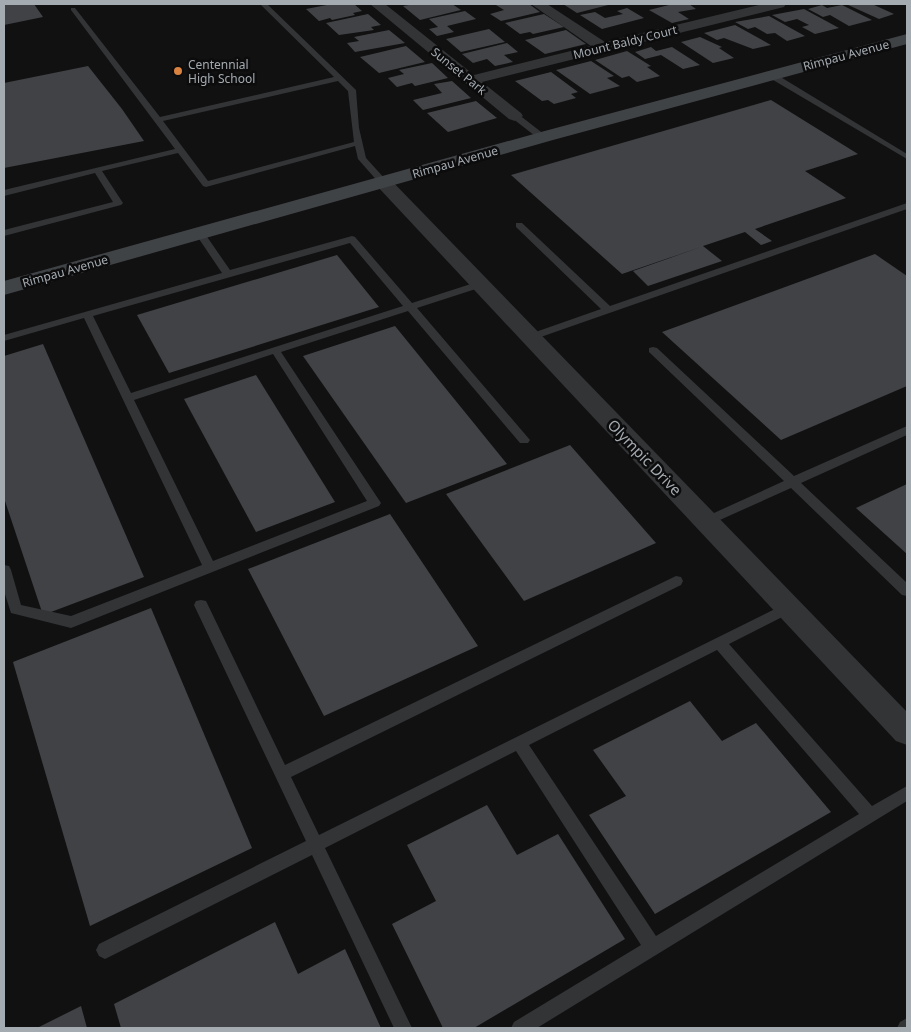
<svg xmlns="http://www.w3.org/2000/svg" width="911" height="1032" font-family="'Noto Sans',sans-serif">
<style>
.building{fill:#404245}
.lines{fill:none;stroke-linecap:round;stroke-linejoin:round}
.lane{fill:#323436;fill-rule:evenodd}
.street{fill:#323436;fill-rule:evenodd}
.secondary{fill:#404346;fill-rule:evenodd}
.poi-dot{fill:#da8341;stroke:#0c0c0d;stroke-width:2}
.labels{text-anchor:middle;dominant-baseline:central;stroke-width:5;stroke-linejoin:round;paint-order:stroke}
.far-street-label{font-size:12px;fill:#a4abb1;stroke:#0c0c0d}
.far-poi-label{font-size:12px;fill:#a4abb1;stroke:#0c0c0d;text-anchor:start}
.street-label{font-size:15px;fill:#a4abb1;stroke:#0c0c0d}
</style>
<rect width="100%" height="100%" fill="#111112"/>
<g class="building">
<polygon points="4,4 34,4 43,17 4,25"/>
<polygon points="332,4 354,4 362,11 353,13 355,15 332,20 330,18 319,21 306,9"/>
<polygon points="415,4 452,4 461,10 420,20 403,6"/>
<polygon points="500,4 529,4 540,12 501,21 490,14 504,10 496,5"/>
<polygon points="563,4 612,4 577,13"/>
<polygon points="673,4 689,4 696,9 678,12 689,19 672,23 649,10"/>
<polygon points="846,4 872,4 894,14 879,19"/>
<polygon points="822,5 827,8 842,5 872,20 849,26 830,15 823,17 808,9"/>
<polygon points="627,8 644,18 602,29 580,15 595,12 605,18 623,14 617,11"/>
<polygon points="804,9 839,28 815,34 802,27 809,25 797,19 785,22 772,15"/>
<polygon points="465,11 476,19 447,26 454,32 437,36 429,29 438,27 429,19"/>
<polygon points="368,14 381,25 371,27 374,30 339,35 326,23"/>
<polygon points="544,14 564,27 533,34 530,32 520,34 505,23"/>
<polygon points="769,16 805,36 787,41 775,33 767,34 755,27 748,29 735,22"/>
<polygon points="735,25 771,45 753,49 724,38 717,40 704,33"/>
<polygon points="489,29 505,42 461,52 446,39"/>
<polygon points="389,30 405,43 355,52 347,43 359,41 354,37"/>
<polygon points="566,30 586,44 545,54 525,40"/>
<polygon points="700,37 722,47 719,48 734,58 713,63 681,42"/>
<polygon points="507,43 518,52 504,55 513,62 495,66 487,59 473,63 462,54"/>
<polygon points="406,46 425,62 379,73 360,57"/>
<polygon points="651,47 656,51 672,47 700,65 683,69 661,55 645,59 635,52"/>
<polygon points="627,51 651,66 647,67 660,76 637,82 629,76 622,78 595,60"/>
<polygon points="591,61 614,76 607,78 620,86 590,94 556,70"/>
<polygon points="432,63 448,78 415,86 412,83 397,87 388,78 404,74 399,70"/>
<polygon points="88,66 122,109 144,141 4,168 4,83"/>
<polygon points="551,72 578,92 571,94 576,98 554,104 548,100 542,101 515,81"/>
<polygon points="452,81 471,98 423,110 413,100 442,93 434,84"/>
<polygon points="771,100 858,154 805,171 846,198 755,229 772,241 761,245 745,232 703,246 722,261 648,286 633,271 701,247 622,274 511,175"/>
<polygon points="476,101 497,118 448,132 427,113"/>
<polygon points="875,254 907,276 907,386 781,440 662,332"/>
<polygon points="337,255 379,307 169,373 137,315"/>
<polygon points="395,326 507,464 406,503 303,356"/>
<polygon points="43,344 144,577 43,615 4,498 4,356"/>
<polygon points="256,375 335,502 256,532 184,399"/>
<polygon points="570,445 656,543 524,601 446,494"/>
<polygon points="907,484 907,554 856,508"/>
<polygon points="390,514 478,646 324,716 248,569"/>
<polygon points="151,608 252,848 90,926 13,662"/>
<polygon points="690,701 722,741 756,723 831,812 655,914 589,815 626,796 593,750"/>
<polygon points="487,805 517,855 558,834 625,939 474,1028 443,1028 392,924 436,901 407,845"/>
<polygon points="275,922 298,974 345,949 381,1028 121,1028 114,1004"/>
<polygon points="81,1006 87,1028 37,1028"/>
</g>
<g class="lines">
<g class="lane">
<path d="M 260,4 L 267,4 L 356,90 L 359,128 L 366,158 L 386,180 L 386,184 L 380,184 L 358,159 L 355,146 L 206,187 L 203,186 L 178,153 L 102,171 L 123,203 L 121,205 L 4,236 L 4,230 L 113,202 L 95,173 L 4,196 L 4,190 L 175,149 L 71,10 L 71,8 L 75,8 L 160,117 L 334,77 ZM 338,81 L 348,91 L 354,142 L 208,181 L 163,121 Z"/>
<polygon points="768,73 774,73 907,154 907,159 768,77"/>
<polygon points="512,114 518,114 545,135 545,139 539,139 512,118"/>
<polygon points="907,203 907,209 535,339 527,339 526,337 527,335 601,309 516,227 516,223 522,223 610,306"/>
<path d="M 200,230 L 203,231 L 230,270 L 352,236 L 355,237 L 412,303 L 477,282 L 485,282 L 485,286 L 417,308 L 530,440 L 528,443 L 520,443 L 408,311 L 281,352 L 379,500 L 381,503 L 379,506 L 71,628 L 11,613 L 4,591 L 4,565 L 9,566 L 11,570 L 21,605 L 71,616 L 202,565 L 84,318 L 4,341 L 4,335 L 222,273 L 195,233 ZM 350,243 L 403,306 L 131,393 L 93,316 ZM 273,354 L 367,501 L 213,561 L 134,400 Z"/>
<polygon points="653,347 657,348 794,476 907,426 907,435 801,483 907,583 907,596 902,595 791,488 711,524 703,524 701,521 703,518 784,481 649,352 649,348"/>
<path d="M 676,576 L 681,577 L 683,581 L 681,585 L 291,777 L 319,835 L 789,602 L 794,603 L 796,607 L 794,611 L 729,644 L 872,806 L 907,786 L 907,801 L 537,1028 L 511,1028 L 514,1022 L 641,945 L 516,751 L 325,848 L 412,1028 L 394,1028 L 312,855 L 111,956 L 105,959 L 99,956 L 96,950 L 99,944 L 306,841 L 194,605 L 196,601 L 201,600 L 206,601 L 285,765 ZM 717,650 L 859,814 L 656,936 L 529,745 Z"/>
<polygon points="907,1018 907,1028 897,1028 900,1022"/>
</g>
<g class="street">
<polygon points="370,4 385,4 474,75 591,46 531,4 547,4 605,42 763,4 786,4 784,7 482,82 521,113 523,116 515,121 509,119"/>
<polygon points="383,177 389,178 907,712 907,745 896,741 377,186 374,182 377,178"/>
</g>
<polygon class="secondary" points="907,34 907,44 553,140 4,295 4,281 541,132"/>
</g>
<circle class="poi-dot" cx="178" cy="71" r="5"/>
<g class="labels">
<g class="far-street-label">
<text transform="translate(625 42) rotate(-14)">Mount Baldy Court</text>
<text transform="translate(846 55) rotate(-15)">Rimpau Avenue</text>
<text transform="translate(459 71) rotate(39)">Sunset Park</text>
<text transform="translate(455 162) rotate(-16)">Rimpau Avenue</text>
<text transform="translate(65 271) rotate(-16)">Rimpau Avenue</text>
</g>
<g class="far-poi-label">
<text x="188" y="64">Centennial<tspan x="188" dy="14">High School</tspan></text>
</g>
<g class="street-label">
<text transform="translate(645 457) rotate(46)">Olympic Drive</text>
</g>
</g>
<rect width="911" height="1032" fill="none" stroke="#a4abb1" stroke-width="10"/>
</svg>
